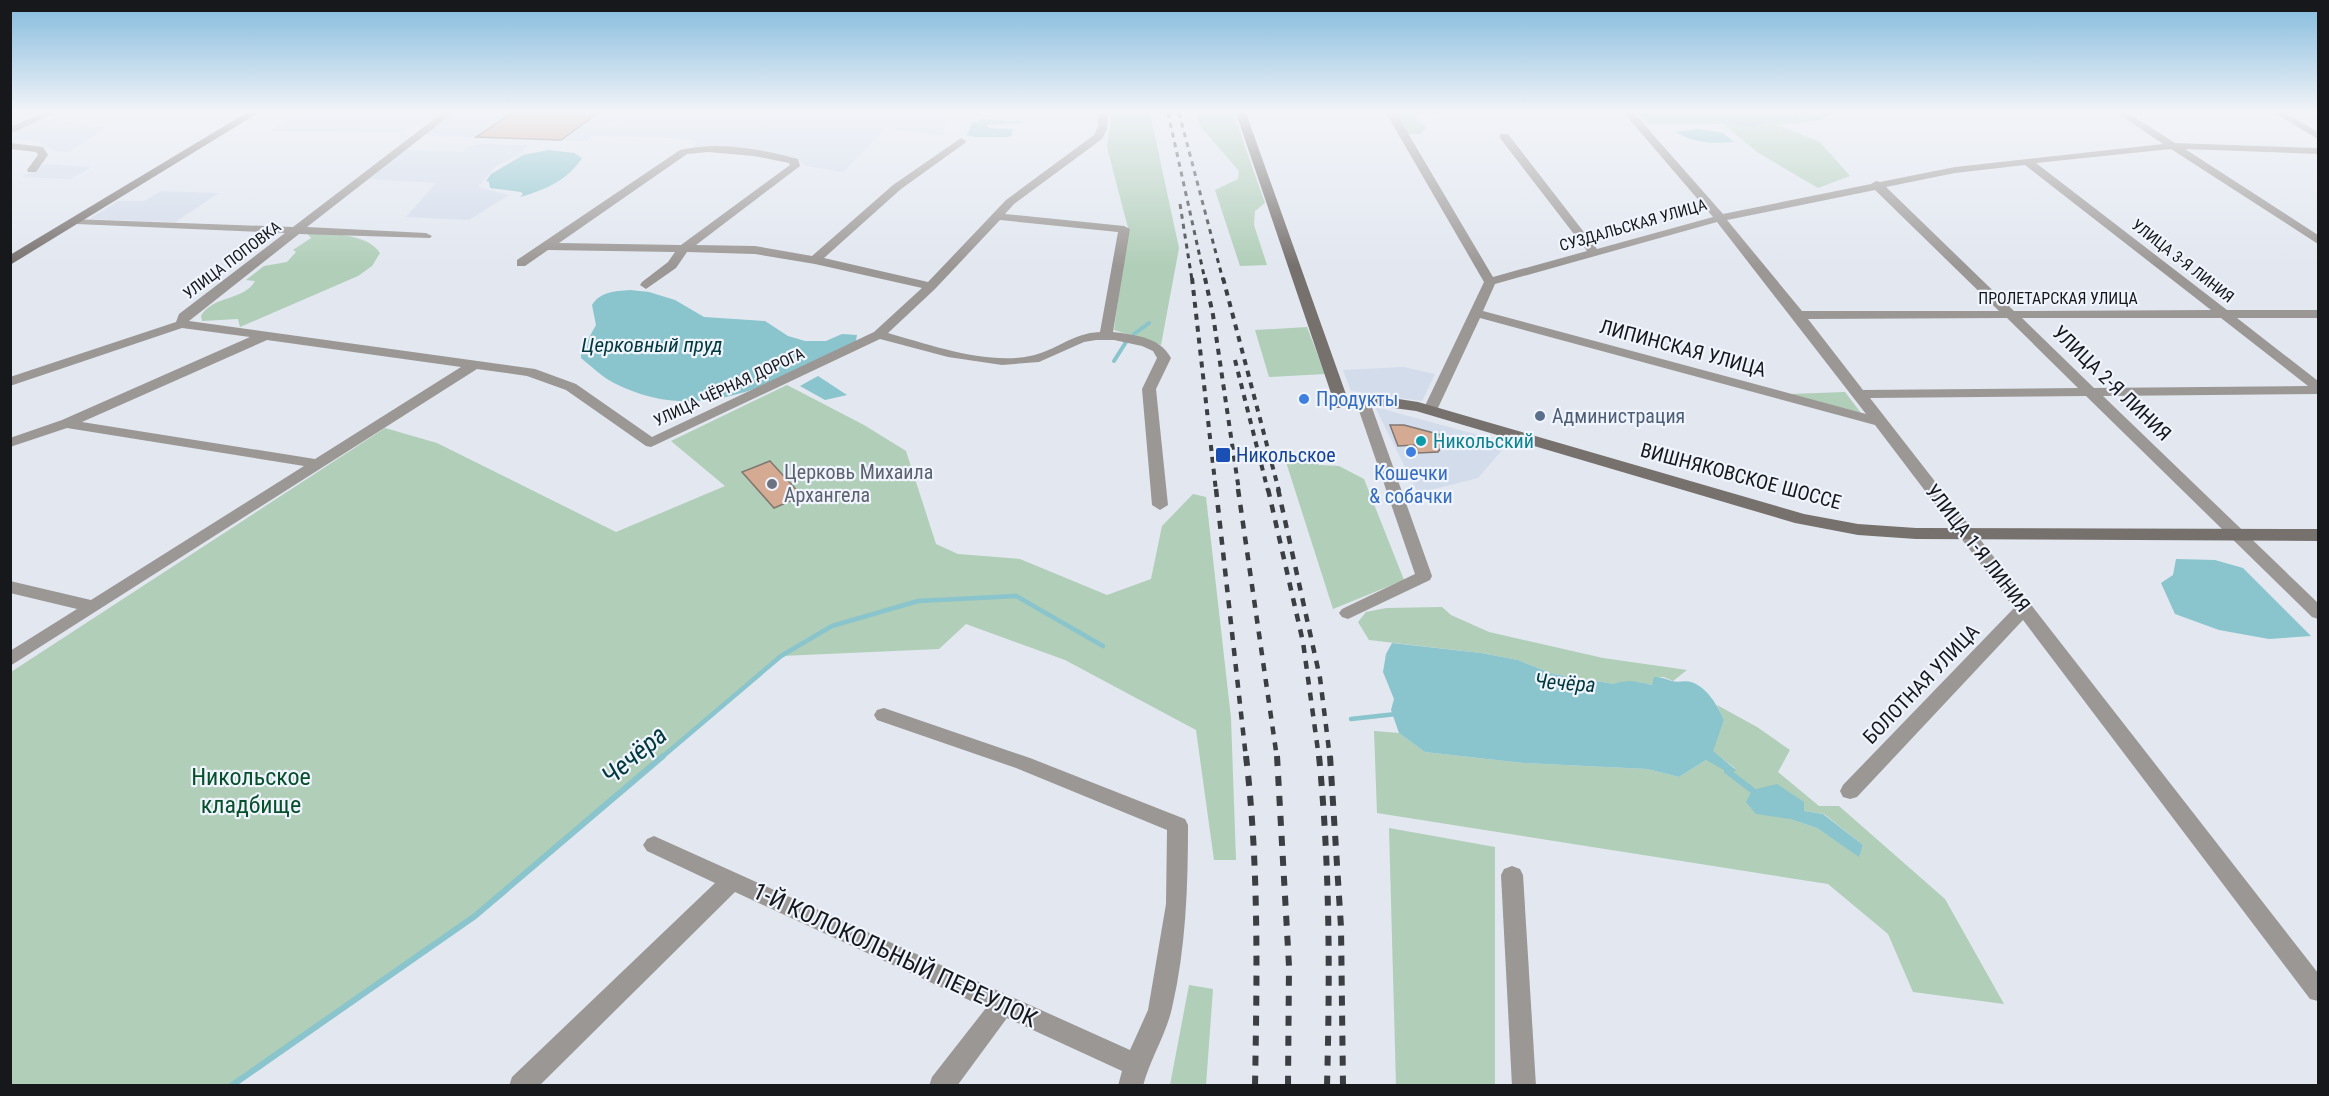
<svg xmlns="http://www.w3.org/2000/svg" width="2329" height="1096" font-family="'Roboto Condensed',sans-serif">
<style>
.built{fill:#d3dceb}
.green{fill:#b0ceb8;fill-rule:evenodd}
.water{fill:#8ac4cc}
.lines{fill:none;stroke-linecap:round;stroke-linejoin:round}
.stream-far3{stroke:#8ac4cc;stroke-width:3}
.stream-far2{stroke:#8ac4cc;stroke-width:4}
.stream-far1{stroke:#8ac4cc;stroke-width:4.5}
.stream{stroke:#8ac4cc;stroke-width:6}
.building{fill:#d5aa92;stroke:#807773;stroke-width:1.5}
.street{fill:#9b9795;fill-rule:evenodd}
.secondary{fill:#77716e;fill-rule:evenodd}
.rail-far3{stroke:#3b3e42;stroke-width:3;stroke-dasharray:5 5;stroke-linecap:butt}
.rail-far2{stroke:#3b3e42;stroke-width:4;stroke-dasharray:6 6;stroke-linecap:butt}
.rail-far1{stroke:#3b3e42;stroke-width:4.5;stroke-dasharray:8 8;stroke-linecap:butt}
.rail{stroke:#3b3e42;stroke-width:6;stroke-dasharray:10 10;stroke-linecap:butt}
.shop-dot{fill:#3f7fe0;stroke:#eff4fd;stroke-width:2}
.service-dot{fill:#5c6f8a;stroke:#eff4fd;stroke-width:2}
.culture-dot{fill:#0f9aa8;stroke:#eff4fd;stroke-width:2}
.transit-dot{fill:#1a4fb4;stroke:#eff4fd;stroke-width:2}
.worship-dot{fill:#6b7280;stroke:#eff4fd;stroke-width:2}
.labels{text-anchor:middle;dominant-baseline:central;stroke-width:4.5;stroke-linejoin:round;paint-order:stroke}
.far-street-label{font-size:16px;fill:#16181b;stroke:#eff4fd}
.street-label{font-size:20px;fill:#16181b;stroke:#eff4fd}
.shop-label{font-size:20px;fill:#366cbe;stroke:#eff4fd;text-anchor:start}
.service-label{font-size:20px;fill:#4e5e75;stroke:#eff4fd;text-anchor:start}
.culture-label{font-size:20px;fill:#0d838f;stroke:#eff4fd;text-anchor:start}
.transit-label{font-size:20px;fill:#164399;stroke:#eff4fd;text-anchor:start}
.worship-label{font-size:20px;fill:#5b616d;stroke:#eff4fd;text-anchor:start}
.water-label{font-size:21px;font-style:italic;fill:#00383e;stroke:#eff4fd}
.near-park-label{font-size:24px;fill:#08502b;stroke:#eff4fd}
.near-street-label{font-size:24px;fill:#16181b;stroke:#eff4fd}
.near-water-label{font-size:26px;font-style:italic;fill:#00383e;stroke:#eff4fd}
</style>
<rect width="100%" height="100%" fill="#e2e7f0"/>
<g class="built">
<polygon points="300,113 438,113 416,127 399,132 270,131"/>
<polygon points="455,113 628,113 601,131 636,113 949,113 943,135 885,129 843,172 806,166 798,159 706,146 692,147 697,143 694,140 675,138 592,136 587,141 429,136 427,133"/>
<polygon points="50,119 107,128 68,152 55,151 39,143 41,141 11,139 10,133 39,121"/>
<polygon points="482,144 529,145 519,155 496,166 478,187 509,195 469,220 406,217 436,183 369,179 405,150 463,152 468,147"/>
<polygon points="45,164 92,167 70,179 22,177"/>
<polygon points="161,191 219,193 175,222 89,219 118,201 144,201"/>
<polygon points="1403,367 1435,374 1422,401 1351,391 1343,370"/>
<polygon points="1375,407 1508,443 1478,478 1418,493"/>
</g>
<g class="green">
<polygon points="1112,113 1150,113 1179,248 1161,345 1114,330 1128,228 1107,147"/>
<polygon points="1197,113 1233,113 1265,203 1255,211 1254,225 1267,265 1240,266 1215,190 1238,179 1239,171 1200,126"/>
<polygon points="1396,113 1447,113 1416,115 1418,122 1427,127 1420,134 1407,134"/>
<polygon points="1638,113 1835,113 1821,120 1778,125 1820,142 1850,176 1818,188 1757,152 1723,124 1648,124"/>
<path d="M 306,232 C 330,235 366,232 380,253 L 372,266 L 358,276 L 240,327 L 238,319 L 202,321 L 201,316 C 213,295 244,301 255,281 L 246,280 L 264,266 L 287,262 L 296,252 L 293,250 L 311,238 Z"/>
<polygon points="1307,327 1325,374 1269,377 1255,330"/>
<polygon points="787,385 864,425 906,451 936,544 958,554 1020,559 1107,595 1151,579 1162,526 1193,494 1206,497 1231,718 1236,860 1214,860 1196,730 1065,660 966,624 939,649 781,656 475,916 231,1085 11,1086 11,672 385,428 437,443 616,532 725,486 671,441"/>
<polygon points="1845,392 1861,413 1790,394"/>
<polygon points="1313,460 1319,465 1339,466 1364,479 1404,580 1333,609 1286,462"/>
<polygon points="1442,607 1451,615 1489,632 1603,658 1687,670 1673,681 1664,677 1655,677 1653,685 1638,682 1614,684 1553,674 1518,660 1481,653 1369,640 1358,622 1366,612 1386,608"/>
<path d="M 1717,705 L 1757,727 L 1790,750 L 1778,772 L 1819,806 L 1839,806 L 1945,899 L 2004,1004 L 1913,992 L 1888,934 L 1828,884 L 1377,813 L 1374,731 L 1399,733 L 1425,752 L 1523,763 L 1647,769 L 1679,777 L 1706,760 L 1736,769 L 1712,751 L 1724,720 ZM 1804,802 L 1804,811 L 1824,814 L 1863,845 L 1859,856 L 1817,828 L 1790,819 Z"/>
<polygon points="1389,828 1495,847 1495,1085 1396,1085"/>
<polygon points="1189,985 1213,989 1206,1085 1170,1085"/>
</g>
<g class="water">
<polygon points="983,119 1026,122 986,125 989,128 1012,129 1012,135 1008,137 975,137 967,135 972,123"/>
<path d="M 1699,129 L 1723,133 L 1734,142 C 1713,144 1694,143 1676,132 Z"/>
<path d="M 549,150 L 574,153 L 582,158 C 568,180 545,190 520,197 L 523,194 L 521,192 L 490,188 L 489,182 L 486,181 L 491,174 L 523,155 Z"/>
<path d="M 630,290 L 649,292 L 675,300 L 704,317 L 765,321 L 788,336 L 805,341 L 826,341 L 842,334 L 857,335 L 855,345 C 776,380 702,428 614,383 C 602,377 591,366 581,358 L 581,352 L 596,325 L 592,305 C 600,292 615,291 630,290 Z"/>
<polygon points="818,376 847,395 825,400 800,386"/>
<polygon points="2176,559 2215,560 2243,568 2311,636 2269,639 2219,630 2175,614 2161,583 2173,575"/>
<path d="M 1392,643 L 1481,653 L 1518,660 L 1553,674 L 1614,684 C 1626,679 1640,682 1652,685 L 1654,677 C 1662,677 1665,679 1672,681 C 1678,683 1685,680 1691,682 C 1707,687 1718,706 1724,720 L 1713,751 L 1736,770 L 1731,774 L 1706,760 L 1679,777 L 1647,769 L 1523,763 L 1425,752 L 1399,733 L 1391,710 L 1394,699 L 1383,672 L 1386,654 Z"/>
<polygon points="1777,784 1804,802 1804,811 1823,814 1863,845 1859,857 1817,828 1790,819 1756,814 1746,802 1752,790"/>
</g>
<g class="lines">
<polyline class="stream-far3" points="1717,120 1752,125 1769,120 1793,119 1805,113"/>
<g class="stream-far2">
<polyline points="1134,334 1149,323"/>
<polyline points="1114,361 1126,342"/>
</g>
<g class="stream-far1">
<polyline points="1351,719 1396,714"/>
<polyline points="661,758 781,656 832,626 918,601 1016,596 1103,646"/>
</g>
<g class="stream">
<polyline points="1727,771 1752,790"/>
<polyline points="231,1086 475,916 663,756"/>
</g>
</g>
<g class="building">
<polygon points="512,113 598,113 561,140 476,137"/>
<polygon points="1390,425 1404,425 1449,437 1438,452 1418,453 1415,445 1398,446"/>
<polygon points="770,461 802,496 774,508 742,472"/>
</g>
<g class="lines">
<g class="street">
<polygon points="42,113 55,113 10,134 10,127"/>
<path d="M 442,113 L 453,113 L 307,227 L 426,233 L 432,236 L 430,238 L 299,234 L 189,321 L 535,369 L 576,384 L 652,437 L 874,332 L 922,288 L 815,264 L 755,254 L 687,252 L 676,268 L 646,289 L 640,285 L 642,282 L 668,262 L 675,252 L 548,250 L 525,266 L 517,266 L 517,260 L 680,150 C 719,141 760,149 798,159 L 800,166 L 696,245 L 755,246 L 812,256 L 893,185 L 961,138 L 966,141 L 965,143 L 901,189 L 824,258 L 928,282 L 1006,200 L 1094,135 L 1098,126 L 1098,113 L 1108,113 L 1107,129 L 1102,139 L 1014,204 L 1005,214 L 1124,226 L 1130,229 L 1113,332 C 1135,335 1160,337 1171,358 L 1156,389 L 1168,505 L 1160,510 L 1152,505 L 1142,389 L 1157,358 L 1153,351 L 1142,346 L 1114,340 L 1096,340 L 1084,342 L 1039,362 L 1002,365 L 948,357 L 880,339 L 651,447 L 646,446 L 566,390 L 527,376 L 477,369 L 10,666 L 10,651 L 77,609 L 10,593 L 10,581 L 91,600 L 304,466 L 67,428 L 10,447 L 10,438 L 62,420 L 250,337 L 182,328 L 10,386 L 10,377 L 176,322 L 179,314 L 285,233 L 76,224 L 70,221 L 72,219 L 293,227 ZM 708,152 L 754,156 L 789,163 L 790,165 L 681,245 L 559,243 L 687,154 ZM 1000,220 L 1118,232 L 1100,332 C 1072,333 1056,351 1030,356 C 987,365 930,345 888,333 L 935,289 ZM 267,340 L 461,367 L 315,459 L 82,422 Z"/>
<path d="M 1386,113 L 1396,113 L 1493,277 L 1587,251 L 1500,138 L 1500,134 L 1508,134 L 1597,249 L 1713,217 L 1624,113 L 1634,113 L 1723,214 L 1871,184 L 1876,181 L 1880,182 L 1955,167 L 2163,144 L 2117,113 L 2128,113 L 2175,143 L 2318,148 L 2318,154 L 2185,149 L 2318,235 L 2318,244 L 2171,149 L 2036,163 L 2227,310 L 2318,310 L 2318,318 L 2237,318 L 2318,381 L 2318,394 L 2103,396 L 2318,603 L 2318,619 L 2312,617 L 2086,396 L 1870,398 L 2318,973 L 2318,1001 L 2310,999 L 2023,620 L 1857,797 L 1850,799 L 1843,797 L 1840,791 L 1843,785 L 2014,608 L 1875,425 L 1480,318 L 1437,410 L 1430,414 L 1425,413 L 1423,410 L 1484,282 ZM 2025,165 L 2211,310 L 2014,311 L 1886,187 L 1955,173 ZM 1875,190 L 1999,311 L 1802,311 L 1727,220 ZM 1717,222 L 1866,414 L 1483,311 L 1495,284 ZM 2007,318 L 2078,388 L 1863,390 L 1808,319 ZM 2022,318 L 2221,318 L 2308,386 L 2094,388 Z"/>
<polygon points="2274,113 2286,113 2318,132 2318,139"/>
<polygon points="10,143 43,147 48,155 36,172 28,172 27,170 38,155 36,152 10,149"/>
<polygon points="1363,398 1370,402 1432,576 1430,580 1348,619 1342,617 1339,613 1342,609 1415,574 1356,402"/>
<path d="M 884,708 L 1030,758 L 1185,819 L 1188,825 C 1188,886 1186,948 1172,1008 C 1166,1035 1150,1059 1143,1086 L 1118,1086 L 1122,1071 L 1007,1018 L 957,1086 L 929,1086 L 932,1077 L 986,1008 L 735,892 L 539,1086 L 509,1086 L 512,1077 L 715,883 L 647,851 L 643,845 L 647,839 L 654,836 L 1130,1050 L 1148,1010 L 1166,904 L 1167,830 L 1016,768 L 877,720 L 874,715 L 877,710 Z"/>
<polygon points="1512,866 1520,869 1523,875 1536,1086 1512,1086 1501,875 1504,869"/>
</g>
<g class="secondary">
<polygon points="246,113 258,113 10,265 10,255"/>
<polygon points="1236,113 1246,113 1348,400 1379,396 1418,402 1804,514 1858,524 1916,528 2318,529 2318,541 1916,539 1858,535 1795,523 1416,411 1379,406 1336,408"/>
</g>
<g class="rail-far3">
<polyline points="1168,113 1205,280"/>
<polyline points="1179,113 1223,280"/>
<polyline points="1180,204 1192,280"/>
</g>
<g class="rail-far2">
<polyline points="1192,278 1216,491"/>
<polyline points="1205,278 1213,315 1239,491"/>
<polyline points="1223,278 1279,491"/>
<polyline points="1235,360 1268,491"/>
</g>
<g class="rail-far1">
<polyline points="1216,489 1246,758"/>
<polyline points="1238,489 1277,758"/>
<polyline points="1268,489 1303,642 1319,758"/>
<polyline points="1278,489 1320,678 1330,758"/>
</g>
<g class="rail">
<path d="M 1246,756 C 1259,866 1257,976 1255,1086"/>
<polyline points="1277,756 1289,966 1288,1086"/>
<path d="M 1319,756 C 1330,866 1330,976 1327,1086"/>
<polyline points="1330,756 1341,927 1343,1086"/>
</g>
</g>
<linearGradient id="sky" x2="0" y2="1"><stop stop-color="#82badd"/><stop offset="0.42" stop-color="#f2f4f8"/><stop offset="1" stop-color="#f2f4f8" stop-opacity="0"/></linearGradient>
<rect width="2329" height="266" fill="url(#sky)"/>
<g class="shop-dot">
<circle cx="1304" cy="399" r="6"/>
<circle cx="1411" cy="452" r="6"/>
</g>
<circle class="service-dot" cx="1540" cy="416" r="6"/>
<circle class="culture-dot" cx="1421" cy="441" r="6"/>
<rect class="transit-dot" x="1215" y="447" width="16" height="16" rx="3"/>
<circle class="worship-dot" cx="772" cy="484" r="6"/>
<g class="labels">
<g class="far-street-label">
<text transform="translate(1633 225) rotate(-16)">СУЗДАЛЬСКАЯ УЛИЦА</text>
<text transform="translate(232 260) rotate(-37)">УЛИЦА ПОПОВКА</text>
<text transform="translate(2183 261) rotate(38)">УЛИЦА 3-Я ЛИНИЯ</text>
<text x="2058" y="298">ПРОЛЕТАРСКАЯ УЛИЦА</text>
<text transform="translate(729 387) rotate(-25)">УЛИЦА ЧЁРНАЯ ДОРОГА</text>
</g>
<g class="street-label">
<text transform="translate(1683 348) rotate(15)">ЛИПИНСКАЯ УЛИЦА</text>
<text transform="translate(2112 383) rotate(44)">УЛИЦА 2-Я ЛИНИЯ</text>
<text transform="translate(1741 476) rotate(15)">ВИШНЯКОВСКОЕ ШОССЕ</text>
<text transform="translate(1978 548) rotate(52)">УЛИЦА 1-Я ЛИНИЯ</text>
<text transform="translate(1921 684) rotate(-46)">БОЛОТНАЯ УЛИЦА</text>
</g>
<g class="shop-label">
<text x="1316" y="399">Продукты</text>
<text x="1411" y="473" text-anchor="middle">Кошечки<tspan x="1411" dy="23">&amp; собачки</tspan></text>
</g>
<g class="service-label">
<text x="1552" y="416">Администрация</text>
</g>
<g class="culture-label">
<text x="1433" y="441">Никольский</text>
</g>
<g class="transit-label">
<text x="1236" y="455">Никольское</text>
</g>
<g class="worship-label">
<text x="784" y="472">Церковь Михаила<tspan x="784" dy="23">Архангела</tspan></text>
</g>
<g class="water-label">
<text x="652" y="345">Церковный пруд</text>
<text transform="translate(1565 683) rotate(4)">Чечёра</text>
</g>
<g class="near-park-label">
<text x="251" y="777">Никольское<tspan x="251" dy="28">кладбище</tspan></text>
</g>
<g class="near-street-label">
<text transform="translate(895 955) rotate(25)">1-Й КОЛОКОЛЬНЫЙ ПЕРЕУЛОК</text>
</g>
<g class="near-water-label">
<text transform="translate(634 755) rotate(-40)">Чечёра</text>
</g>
</g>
<rect width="2329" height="1096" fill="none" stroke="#16181b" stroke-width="24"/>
</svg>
